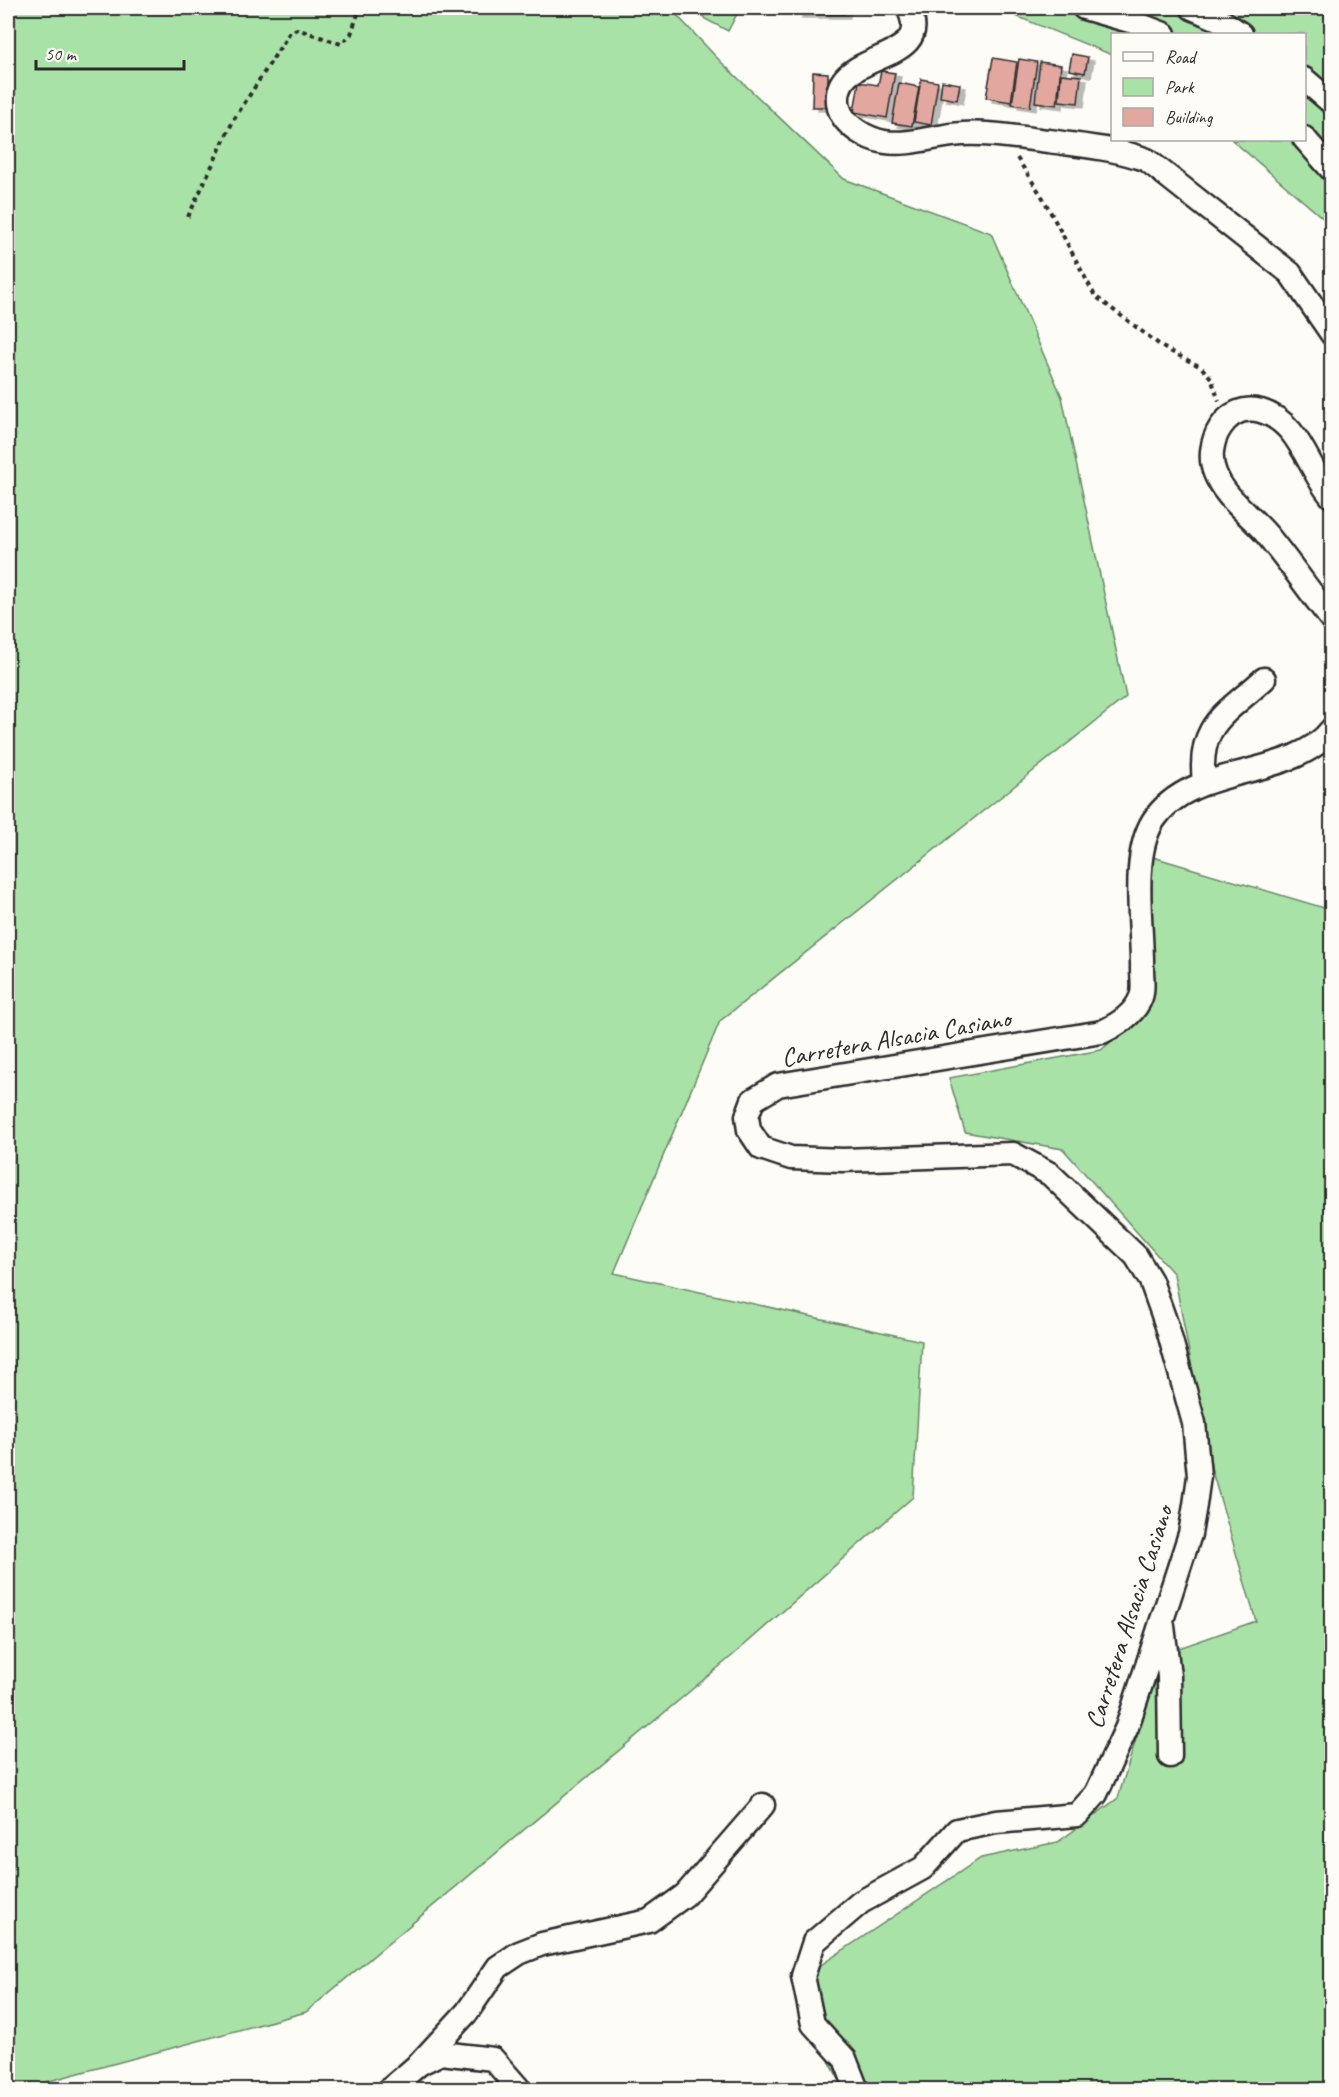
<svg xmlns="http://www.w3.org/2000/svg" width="1339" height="2097" font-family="Caveat,sans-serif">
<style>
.green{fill:#a9e2a7;stroke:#6a8669;stroke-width:1.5}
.building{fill:#e2a8a0;stroke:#2b2b2b;stroke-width:1.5;filter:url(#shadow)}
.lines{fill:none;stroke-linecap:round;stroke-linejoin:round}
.minor-casing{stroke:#2b2b2b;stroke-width:27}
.path{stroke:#2b2b2b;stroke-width:4;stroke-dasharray:4.5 4.5;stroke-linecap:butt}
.minor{stroke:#fdfcf7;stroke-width:22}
.labels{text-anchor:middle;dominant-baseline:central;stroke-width:6;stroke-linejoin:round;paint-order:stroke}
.street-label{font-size:26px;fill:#2b2b2b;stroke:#fdfcf7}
</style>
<defs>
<filter id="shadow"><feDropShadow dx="6" dy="4" stdDeviation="0" flood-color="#0004"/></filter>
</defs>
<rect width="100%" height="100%" fill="#fdfcf7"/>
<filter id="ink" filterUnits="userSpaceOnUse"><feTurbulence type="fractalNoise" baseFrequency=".0167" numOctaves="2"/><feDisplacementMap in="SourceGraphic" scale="12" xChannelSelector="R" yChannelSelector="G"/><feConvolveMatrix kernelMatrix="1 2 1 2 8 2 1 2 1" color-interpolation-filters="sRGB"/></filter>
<g filter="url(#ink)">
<g class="green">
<polygon points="8,8 670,8 721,62 844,179 991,233 1062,397 1126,697 720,1021 614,1273 922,1341 913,1497 732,1656 306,2012 42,2083 30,2089 8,2089"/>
<polygon points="697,8 740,8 728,31 705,19"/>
<polygon points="996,8 1234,8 1249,14 1257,8 1313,8 1331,19 1331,225 1232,140 1304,140 1304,34 1112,34 1112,55"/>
<polygon points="1153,857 1331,910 1331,2089 844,2089 804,2014 812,1971 981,1858 1058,1842 1118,1798 1162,1654 1256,1621 1212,1471 1174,1274 1063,1149 965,1132 949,1078 1101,1050 1147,1012"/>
</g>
<g class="building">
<polygon points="797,8 844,8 844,14 796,14"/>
<polygon points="1072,54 1088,57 1085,73 1069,70"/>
<polygon points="993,58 1017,62 1011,102 986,98"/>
<polygon points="1019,59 1037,62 1030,107 1012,104"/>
<polygon points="1040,62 1061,65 1057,105 1035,102"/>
<polygon points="881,71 895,73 887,118 854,112 859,82 878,85"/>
<polygon points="813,72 828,73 828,107 812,107"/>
<polygon points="1061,74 1081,76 1078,103 1059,101"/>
<polygon points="921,79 938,82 931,125 914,122"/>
<polygon points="942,81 960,84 957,100 940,97"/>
<polygon points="899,83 919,87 912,126 892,123"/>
</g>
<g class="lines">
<defs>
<g id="minor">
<path d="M 908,8 C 939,68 825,47 839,108 C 844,126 867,139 885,142 C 909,146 938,135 962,134 C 991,132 1020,138 1049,141 C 1082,146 1115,148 1147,160 L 1290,273 L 1332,334"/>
<polyline points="1084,8 1133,22 1164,34"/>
<polyline points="1192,8 1220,20 1241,34"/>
<polyline points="1304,79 1332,103"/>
<polyline points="1304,138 1332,170"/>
<path d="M 1332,497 C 1307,469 1301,423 1261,411 C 1226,401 1203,444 1215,473 C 1225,499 1251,515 1268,536 C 1290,563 1310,592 1332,620"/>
<path d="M 1204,782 C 1197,724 1225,715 1264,679"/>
<polyline points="1163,1626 1169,1676 1170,1756"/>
<polyline points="419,2064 467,2012 498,1967 519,1953 542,1944 649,1921 685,1895 763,1805"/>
<polyline points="389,2090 419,2064 441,2053 493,2059 520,2090"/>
<path d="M 857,2090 L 845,2059 L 813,2024 L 803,1976 L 814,1942 L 861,1902 L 923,1868 L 957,1830 L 996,1822 L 1077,1815 L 1096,1794 L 1127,1727 L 1190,1534 L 1195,1505 L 1199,1476 L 1194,1423 L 1167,1326 L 1151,1281 L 1136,1256 L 1050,1174 L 1013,1154 L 843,1160 L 791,1158 L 761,1148 L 749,1130 L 747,1116 L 753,1100 L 778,1085 L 1102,1032 C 1117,1025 1135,1014 1141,997 C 1144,990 1142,977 1142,969 C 1143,927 1130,858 1153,821 C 1192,761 1291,782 1332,729"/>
</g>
</defs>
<use href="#minor" class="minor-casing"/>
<g class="path">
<polyline points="1017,158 1043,198 1095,296 1164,348 1201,367 1211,378 1219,401"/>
<polyline points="188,217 233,121 290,32 297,29 341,44 351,34 360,8"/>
</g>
<use href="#minor" class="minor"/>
</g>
</g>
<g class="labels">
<g class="street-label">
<text transform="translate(896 1038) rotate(-10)">Carretera Alsacia Casiano</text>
<text transform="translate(1129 1617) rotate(-72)">Carretera Alsacia Casiano</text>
</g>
</g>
<rect width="1339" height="2097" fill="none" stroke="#fdfcf7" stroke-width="30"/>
<rect x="15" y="15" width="1309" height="2067" fill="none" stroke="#2b2b2b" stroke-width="2" filter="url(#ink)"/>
<rect x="1111" y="33" width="195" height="108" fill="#fdfcf7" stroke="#a9a8a5" stroke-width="1.5"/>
<rect x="1123" y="52" width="30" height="9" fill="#fdfcf7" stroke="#a9a8a5" stroke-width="1.5"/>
<text x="1165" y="63" font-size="18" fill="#2b2b2b">Road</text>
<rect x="1123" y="78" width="30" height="18" fill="#a9e2a7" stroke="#a9a8a5" stroke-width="1.5"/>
<text x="1165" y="93" font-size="18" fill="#2b2b2b">Park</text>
<rect x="1123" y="108" width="30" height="18" fill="#e2a8a0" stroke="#a9a8a5" stroke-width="1.5"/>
<text x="1165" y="123" font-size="18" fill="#2b2b2b">Building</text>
<path d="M36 60v9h148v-9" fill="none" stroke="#2b2b2b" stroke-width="3"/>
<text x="45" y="60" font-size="18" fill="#2b2b2b" stroke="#fdfcf7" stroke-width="4.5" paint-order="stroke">50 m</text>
</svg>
